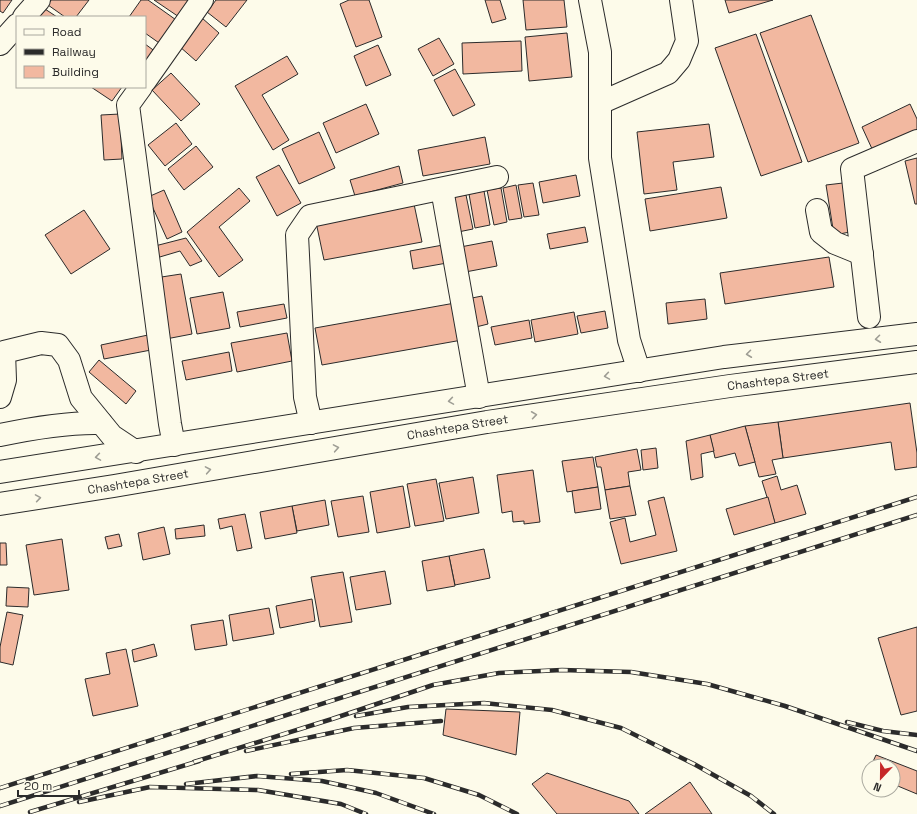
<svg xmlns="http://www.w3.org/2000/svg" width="917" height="814" font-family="'Space Grotesk',sans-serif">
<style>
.building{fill:#f2b8a0;stroke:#2b2b2b}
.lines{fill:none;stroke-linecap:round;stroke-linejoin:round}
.minor-casing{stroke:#2b2b2b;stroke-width:24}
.major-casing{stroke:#2b2b2b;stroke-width:24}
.minor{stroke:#fdfbea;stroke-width:22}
.major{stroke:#fdfbea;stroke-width:22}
.rail-casing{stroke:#2b2b2b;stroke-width:4.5}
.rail{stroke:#fdfbea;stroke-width:3;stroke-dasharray:9;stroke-linecap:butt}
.oneway{stroke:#9e9d94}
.labels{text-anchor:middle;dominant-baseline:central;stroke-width:3;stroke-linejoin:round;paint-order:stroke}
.street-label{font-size:12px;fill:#2b2b2b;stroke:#fdfbea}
</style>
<rect width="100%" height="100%" fill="#fdfbea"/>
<g class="building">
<polygon points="0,0 12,0 3,13 0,11"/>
<polygon points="51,0 89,0 76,17 65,17 48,5"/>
<polygon points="141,0 148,0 179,22 162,45 145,33 145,17 129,17"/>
<polygon points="154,0 194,0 182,19"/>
<polygon points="216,0 247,0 226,27 207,12"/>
<polygon points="349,0 369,0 382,37 356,47 340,4"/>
<polygon points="485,0 500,0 506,19 492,23"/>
<polygon points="523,0 564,0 567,27 526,30"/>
<polygon points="725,0 773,0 729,13"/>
<polygon points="45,9 57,17 39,17"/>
<polygon points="811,15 859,143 808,162 760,33"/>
<polygon points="202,18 219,33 196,61 179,46"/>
<polygon points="567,33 572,77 529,81 525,37"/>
<polygon points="756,34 802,162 761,176 715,48"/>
<polygon points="439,38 454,64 433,76 418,49"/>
<polygon points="521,41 522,71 463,74 462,43"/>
<polygon points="145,44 156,52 145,69"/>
<polygon points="378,45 391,75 366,86 354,56"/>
<polygon points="287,56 298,74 262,95 289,140 273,150 235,86"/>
<polygon points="455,69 475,105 453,116 434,80"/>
<polygon points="171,73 200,104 181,121 152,90"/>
<polygon points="91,87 122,87 112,101"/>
<polygon points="366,104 379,134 336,153 323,123"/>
<polygon points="910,104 917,119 917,130 873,151 862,127"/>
<polygon points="120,114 122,159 104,160 101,115"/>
<polygon points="176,123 192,144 165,166 148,145"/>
<polygon points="709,124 714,157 673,162 677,190 644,194 637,132"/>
<polygon points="319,132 335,168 299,184 282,149"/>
<polygon points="485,137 490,164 423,176 418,150"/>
<polygon points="196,146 213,167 184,190 168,169"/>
<polygon points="917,158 917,204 915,204 905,161"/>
<polygon points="279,165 301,203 277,216 256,177"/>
<polygon points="399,166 403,183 355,196 350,180"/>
<polygon points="576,175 580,196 543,203 539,182"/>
<polygon points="533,183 539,215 524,217 518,185"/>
<polygon points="843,183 850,232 834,235 826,185"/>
<polygon points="516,185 522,218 509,220 503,188"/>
<polygon points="721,187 727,218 650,231 645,199"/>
<polygon points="239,188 250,201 219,227 243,260 219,277 187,232"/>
<polygon points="501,188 507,222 494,225 487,190"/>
<polygon points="164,190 182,232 167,239 148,197"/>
<polygon points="484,191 490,225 475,228 469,194"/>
<polygon points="466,195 473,229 458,232 452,197"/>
<polygon points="414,204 422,242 324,260 316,222"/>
<polygon points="84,210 110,249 71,274 45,235"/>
<polygon points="585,227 588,242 550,249 547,234"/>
<polygon points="186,238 202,261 190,266 180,251 153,259 151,247"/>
<polygon points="492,241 497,266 460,273 455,248"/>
<polygon points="443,245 447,263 413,269 410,251"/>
<polygon points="829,257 834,287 725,304 720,273"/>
<polygon points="181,274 192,334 166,339 155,278"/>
<polygon points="223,292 230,328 197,334 190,298"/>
<polygon points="482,296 488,324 472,328 467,299"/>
<polygon points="705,299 707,319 668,324 666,303"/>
<polygon points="455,303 462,340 322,365 315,328"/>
<polygon points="284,304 287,318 240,327 237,312"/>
<polygon points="605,311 608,328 581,333 577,316"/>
<polygon points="574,312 578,334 535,342 531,320"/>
<polygon points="529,320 532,338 495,345 491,327"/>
<polygon points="287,333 292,361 237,372 231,343"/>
<polygon points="148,335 151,350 104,359 101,345"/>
<polygon points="229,352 232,371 186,380 182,361"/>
<polygon points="99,360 136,391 126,404 89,372"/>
<polygon points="910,403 917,453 917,467 895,470 891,442 783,458 778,422"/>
<polygon points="778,422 783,458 772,460 776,474 759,477 745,426"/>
<polygon points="745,426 755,462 739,466 735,453 715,458 710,435"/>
<polygon points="710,435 714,451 701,454 703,477 691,480 686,441"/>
<polygon points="656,448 658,468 643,470 641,450"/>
<polygon points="637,449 641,470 628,472 630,486 605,490 601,467 597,467 595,457"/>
<polygon points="593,457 598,487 567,492 562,461"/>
<polygon points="533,470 540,522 524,524 524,521 513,522 512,511 502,513 497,475"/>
<polygon points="777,476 781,490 797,485 806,514 775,523 762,481"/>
<polygon points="473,477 479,513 446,519 439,483"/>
<polygon points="436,479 444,521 415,526 407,484"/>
<polygon points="403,486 410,527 377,533 370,492"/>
<polygon points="630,486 636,515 610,519 605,490"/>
<polygon points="598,487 601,509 575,513 572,491"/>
<polygon points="363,496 369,532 338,537 331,501"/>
<polygon points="664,497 677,551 621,564 610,522 625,518 630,542 656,535 648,501"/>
<polygon points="768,497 775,523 734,535 726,509"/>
<polygon points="325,500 329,525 297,531 292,506"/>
<polygon points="292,506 297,533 265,539 260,512"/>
<polygon points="245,514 252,548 237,551 232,526 220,529 218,519"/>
<polygon points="204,525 205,536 176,539 175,529"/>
<polygon points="164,527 170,554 143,560 138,533"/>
<polygon points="119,534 122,546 108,549 105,537"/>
<polygon points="62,539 69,590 34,595 26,545"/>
<polygon points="0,543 6,543 7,565 0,565"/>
<polygon points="484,549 490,578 455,585 449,556"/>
<polygon points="449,556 455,586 427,591 422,561"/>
<polygon points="385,571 391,604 356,610 350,577"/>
<polygon points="343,572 352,622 320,627 311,577"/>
<polygon points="7,587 29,588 28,607 6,606"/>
<polygon points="312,599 315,621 280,628 276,606"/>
<polygon points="269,608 274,634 233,641 229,615"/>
<polygon points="7,612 23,615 13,665 0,662 0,647"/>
<polygon points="223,620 227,645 195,650 191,625"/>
<polygon points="917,627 917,711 901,715 878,638"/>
<polygon points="154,644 157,656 134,662 132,650"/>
<polygon points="126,649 138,706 93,716 85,679 110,674 106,653"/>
<polygon points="446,709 520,712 516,755 443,735"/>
<polygon points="876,755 917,771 917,794 893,784 893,766 871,766"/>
<polygon points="547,773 629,801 639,814 557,814 532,784"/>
<polygon points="690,782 712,814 645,814"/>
</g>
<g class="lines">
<defs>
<g id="minor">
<polyline points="590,0 600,52 600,158 629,340 639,371"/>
<polyline points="24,17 39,0"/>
<polyline points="0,44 17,25"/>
<polyline points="145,81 202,0"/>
<polyline points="141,87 128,105 170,424 174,445"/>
<polyline points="600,103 668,73 679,60 687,41 681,0"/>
<polyline points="442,189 479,397"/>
<polyline points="817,210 821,232 835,243 862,254"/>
<polyline points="869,317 852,169 917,141"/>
<polyline points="0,397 5,380 4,352 41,343 58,345 69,360 81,398 112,436 136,452"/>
<polyline points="311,423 305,397 297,235 310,216 497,177"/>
<path d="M 0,435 C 33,428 67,422 101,423"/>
</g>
<g id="major">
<polyline points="0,472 724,357 917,334"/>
<path id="s1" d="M 0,504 L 114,486 L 487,422 L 730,386 L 917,362"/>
</g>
</defs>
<use href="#minor" class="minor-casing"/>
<use href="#major" class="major-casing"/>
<use href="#minor" class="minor"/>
<use href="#major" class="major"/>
<defs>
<g id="rail">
<polyline points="356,716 408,707 484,703 552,710 621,728 694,764 751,796 774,814"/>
<polyline points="847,722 883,731 917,735"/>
<polyline points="246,751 354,728 441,721"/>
<polyline points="194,762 332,719 433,685 499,673 562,670 631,672 707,684 785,706 917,751"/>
<polyline points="291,774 347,770 424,778 479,795 517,814"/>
<polyline points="186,784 257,776 322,781 376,793 434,814"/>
<polyline points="0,788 917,497"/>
<polyline points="79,802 150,787 258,790 341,804 366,814"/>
<polyline points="0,806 917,515"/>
<polyline points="30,812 199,761"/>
</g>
</defs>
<use href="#rail" class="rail-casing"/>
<use href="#rail" class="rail"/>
</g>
<defs><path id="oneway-chevron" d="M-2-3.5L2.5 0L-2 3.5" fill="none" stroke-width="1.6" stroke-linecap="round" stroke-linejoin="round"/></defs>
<g class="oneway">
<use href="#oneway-chevron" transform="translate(878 339) rotate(173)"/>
<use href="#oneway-chevron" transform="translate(749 354) rotate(173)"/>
<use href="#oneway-chevron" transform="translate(607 376) rotate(171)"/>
<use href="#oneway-chevron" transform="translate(451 401) rotate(171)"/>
<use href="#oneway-chevron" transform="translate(534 415) rotate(-8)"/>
<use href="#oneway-chevron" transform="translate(336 448) rotate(-10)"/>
<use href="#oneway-chevron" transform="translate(98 457) rotate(171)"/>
<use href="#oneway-chevron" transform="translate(208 470) rotate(-10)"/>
<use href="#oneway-chevron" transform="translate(38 498) rotate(-9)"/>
</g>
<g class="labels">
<g class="street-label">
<text stroke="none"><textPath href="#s1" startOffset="788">Chashtepa Street</textPath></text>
<text stroke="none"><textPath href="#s1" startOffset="464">Chashtepa Street</textPath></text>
<text stroke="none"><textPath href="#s1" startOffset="140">Chashtepa Street</textPath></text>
</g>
</g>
<rect x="16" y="16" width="130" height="72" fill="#fdfbea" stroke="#a9a89e"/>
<rect x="24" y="29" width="20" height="6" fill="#fdfbea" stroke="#a9a89e"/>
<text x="52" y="36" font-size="12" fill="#2b2b2b">Road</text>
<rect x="24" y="49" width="20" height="6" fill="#2b2b2b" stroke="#a9a89e"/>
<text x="52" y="56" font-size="12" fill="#2b2b2b">Railway</text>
<rect x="24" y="66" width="20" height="12" fill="#f2b8a0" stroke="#a9a89e"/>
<text x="52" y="76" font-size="12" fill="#2b2b2b">Building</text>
<g transform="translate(881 778) rotate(202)"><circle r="19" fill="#fdfbea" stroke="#a9a89e"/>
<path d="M0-3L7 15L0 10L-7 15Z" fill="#c62828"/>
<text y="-6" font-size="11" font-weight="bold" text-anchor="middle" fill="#2b2b2b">N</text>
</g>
<path d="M18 790v6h61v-6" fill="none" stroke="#2b2b2b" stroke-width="2"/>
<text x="24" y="790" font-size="12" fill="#2b2b2b" stroke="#fdfbea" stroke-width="3" paint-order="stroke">20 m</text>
</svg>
